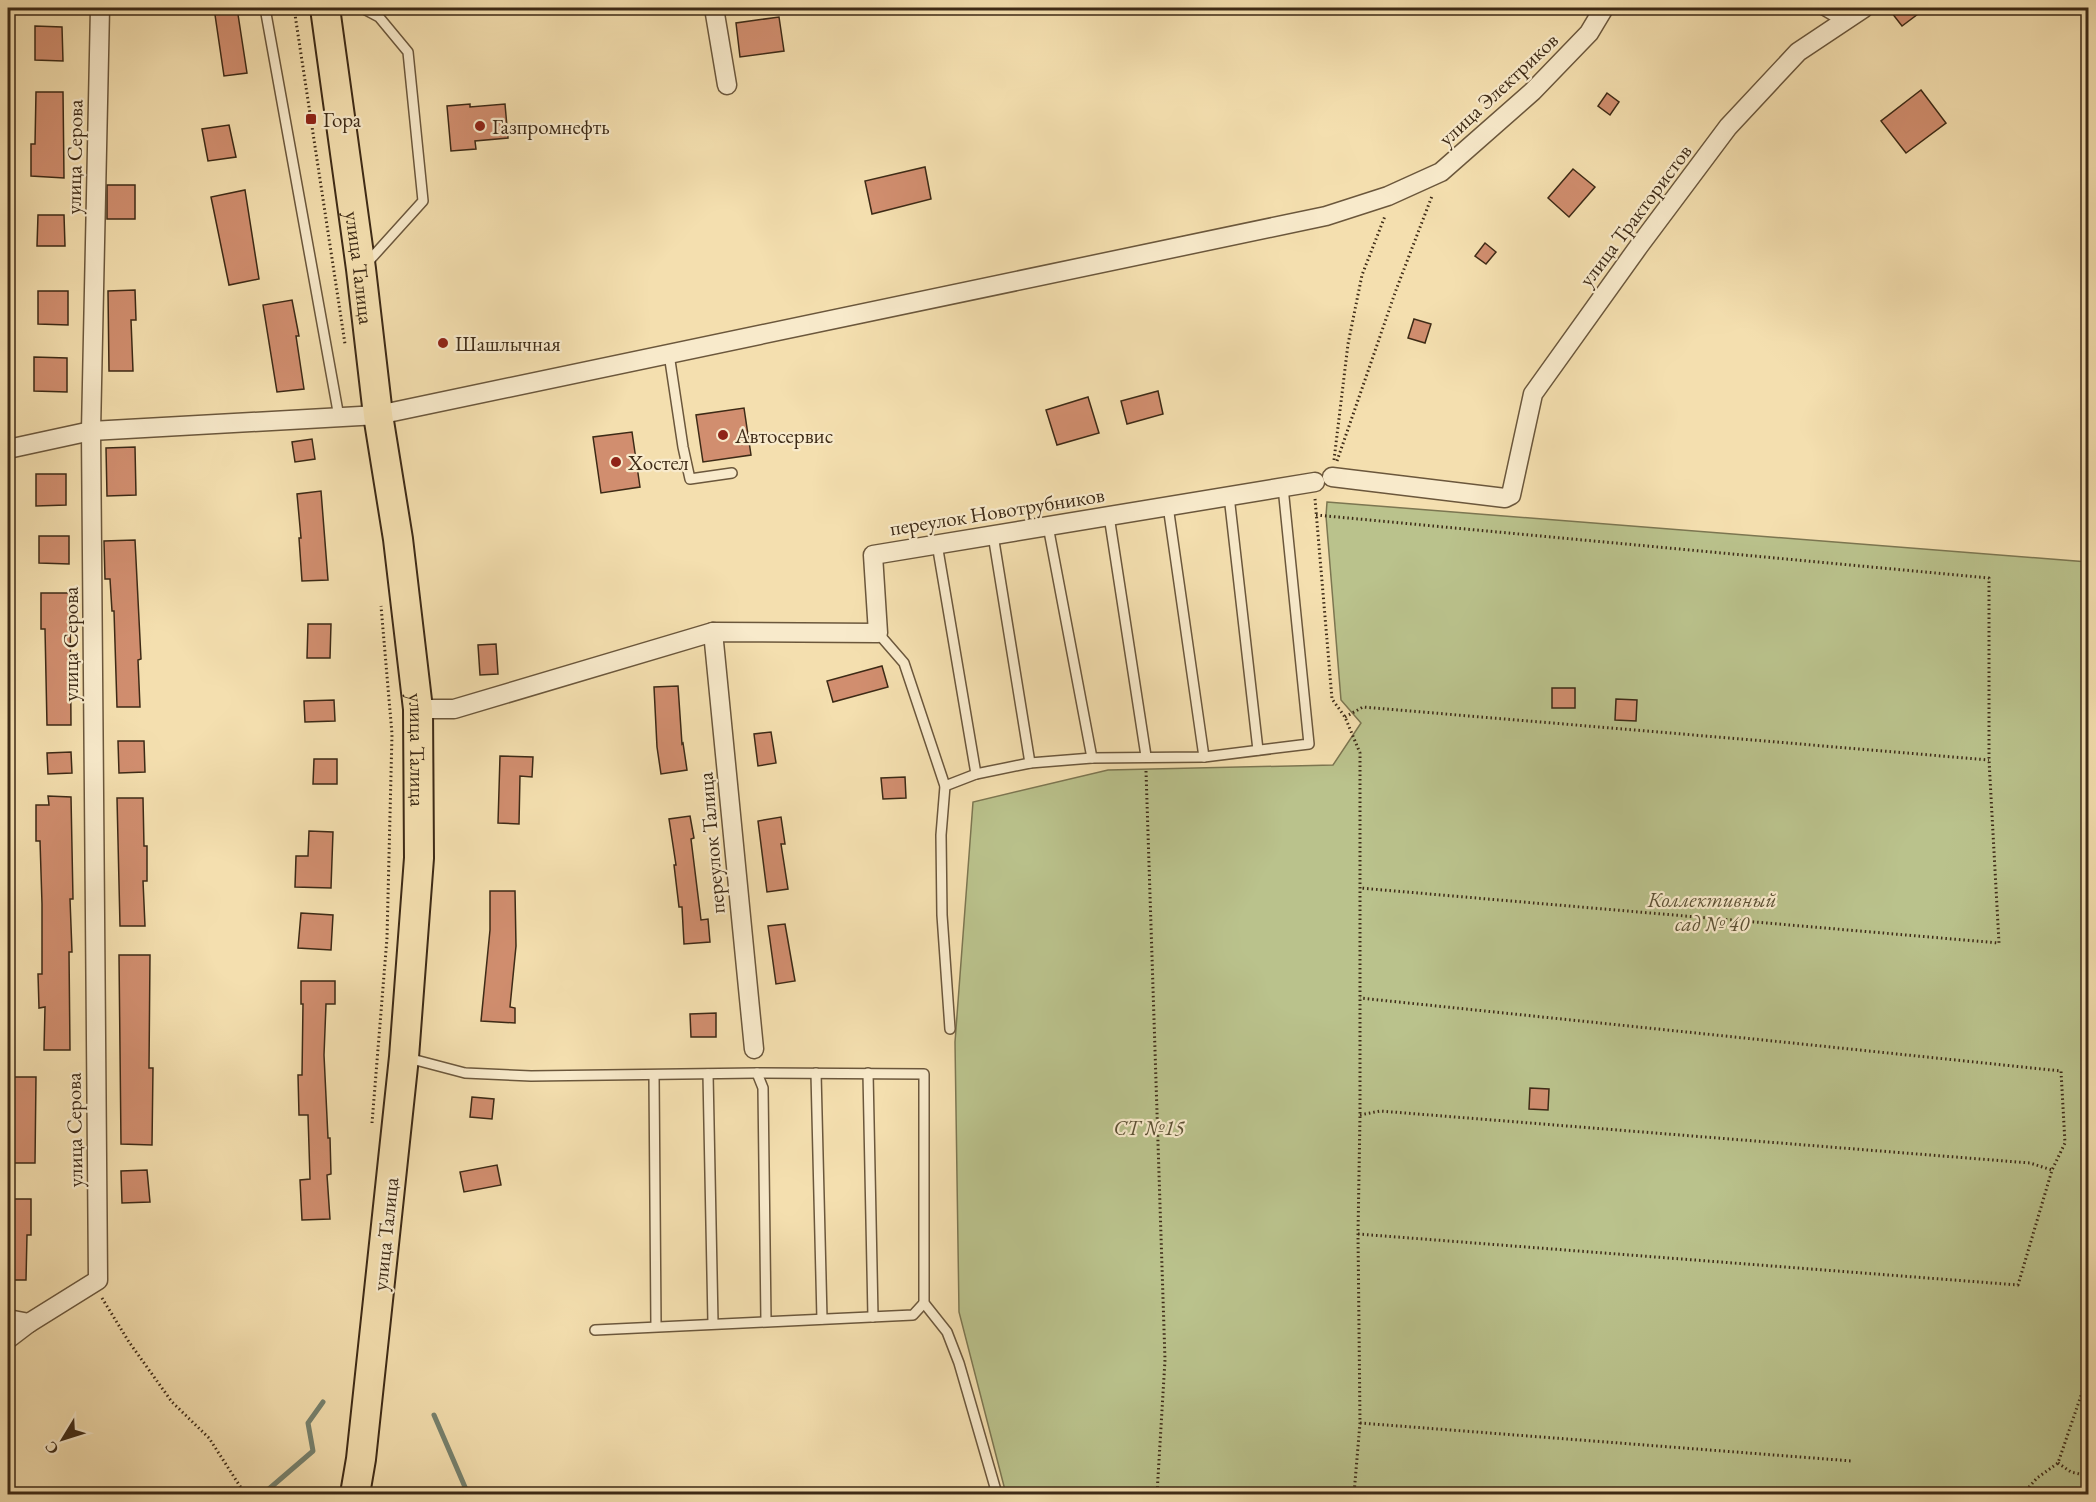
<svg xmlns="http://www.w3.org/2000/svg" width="2096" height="1502" font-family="'EB Garamond',serif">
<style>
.green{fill:#bac28c;stroke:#7c7651;stroke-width:1.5}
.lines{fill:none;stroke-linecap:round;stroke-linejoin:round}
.stream{stroke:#76826f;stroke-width:5}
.building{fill:#d18e6f;stroke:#3d2a16;stroke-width:1.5}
.lane-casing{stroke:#6b573c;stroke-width:12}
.street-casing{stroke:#6b573c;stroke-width:21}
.primary-casing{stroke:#3d2a16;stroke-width:32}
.path{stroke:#3d2a16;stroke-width:3;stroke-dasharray:1.5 3;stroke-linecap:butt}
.lane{stroke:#f8eacb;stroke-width:9}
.street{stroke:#f8eacb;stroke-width:18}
.primary{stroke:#f4dfaf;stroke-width:28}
.poi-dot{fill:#8f2418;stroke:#f8eacb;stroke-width:2}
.labels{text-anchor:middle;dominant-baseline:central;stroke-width:4.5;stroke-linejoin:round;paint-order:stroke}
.street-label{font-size:21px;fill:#3d2a16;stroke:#f8eacb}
.poi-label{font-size:21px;fill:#3d2a16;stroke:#f8eacb;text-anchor:start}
.park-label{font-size:21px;font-style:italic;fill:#5c5034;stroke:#f8eacb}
</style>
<rect width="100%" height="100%" fill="#f4dfaf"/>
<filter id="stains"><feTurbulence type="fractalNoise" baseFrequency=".00333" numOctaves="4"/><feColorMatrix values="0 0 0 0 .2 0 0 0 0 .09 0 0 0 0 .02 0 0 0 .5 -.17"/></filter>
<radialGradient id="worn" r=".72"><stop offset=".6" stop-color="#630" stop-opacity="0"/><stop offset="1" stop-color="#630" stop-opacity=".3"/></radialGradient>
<polygon class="green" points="1327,502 2088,562 2088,1494 1006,1494 959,1312 955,1042 973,802 1108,770 1333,765 1361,723 1341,700 1326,516"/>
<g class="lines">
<g class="stream">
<polyline points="434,1415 468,1494"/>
<polyline points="263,1494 313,1451 308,1423 323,1402"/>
</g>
</g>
<g class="building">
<polygon points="214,8 237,8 247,73 224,76"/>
<polygon points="1888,8 1926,8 1902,26"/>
<polygon points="779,17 784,51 740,57 736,23"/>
<polygon points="35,26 62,27 63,61 35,60"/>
<polygon points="1921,90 1946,123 1906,153 1881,121"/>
<polygon points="36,92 63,92 64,178 31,176 31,144 35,144"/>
<polygon points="1607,93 1619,102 1610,115 1598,106"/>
<polygon points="470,104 470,107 505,104 508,138 475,141 476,149 451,151 447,106"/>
<polygon points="229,125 236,157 208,161 202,129"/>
<polygon points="925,167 931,199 872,214 865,181"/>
<polygon points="1573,169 1595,187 1569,217 1548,198"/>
<rect x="107" y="185" width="28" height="34"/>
<polygon points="245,190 259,279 229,285 211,197"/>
<polygon points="38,215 64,215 65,246 37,246"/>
<polygon points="1485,243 1496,252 1486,264 1475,256"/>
<polygon points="135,290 136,320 131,320 133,371 109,371 108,291"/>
<polygon points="38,291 68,291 68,325 38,324"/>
<polygon points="292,300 299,336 296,336 304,389 277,392 263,305"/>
<polygon points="1414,319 1431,324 1425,343 1408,338"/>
<polygon points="34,357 67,358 67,392 34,391"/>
<polygon points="1158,391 1163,414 1127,424 1121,401"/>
<polygon points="1088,397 1099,433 1057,445 1046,410"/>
<polygon points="744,408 751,455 703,462 696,415"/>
<polygon points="632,432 640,487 601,493 593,437"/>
<polygon points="312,439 315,459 295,462 292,442"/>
<polygon points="135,447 136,495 107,496 106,448"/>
<polygon points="36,474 66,474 66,505 36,506"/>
<polygon points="321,491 328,580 302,581 299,538 301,538 297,494"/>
<polygon points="39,536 69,536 69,564 39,563"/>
<polygon points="135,540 141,659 138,660 140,707 117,707 114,611 112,611 110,579 105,579 104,541"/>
<polygon points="41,593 70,593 71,725 47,725 45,629 41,629"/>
<polygon points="308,624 331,624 330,658 307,658"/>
<polygon points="496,644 498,674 480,675 478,645"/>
<polygon points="882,666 888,687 833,702 827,681"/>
<polygon points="678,686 682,744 683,743 687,770 661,774 657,747 654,687"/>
<rect x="1552" y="688" width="23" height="20"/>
<polygon points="1616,699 1637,700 1636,721 1615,720"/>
<polygon points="334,700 335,721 305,722 304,701"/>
<polygon points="771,732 776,763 758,766 754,734"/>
<polygon points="118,741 144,741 145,772 119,773"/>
<polygon points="71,752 72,773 48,774 47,753"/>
<polygon points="500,756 533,757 532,777 520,776 519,824 498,823"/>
<polygon points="314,759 337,759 337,784 313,784"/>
<polygon points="905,777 906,798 883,799 881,778"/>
<polygon points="48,796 71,797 73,899 70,899 72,952 69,952 70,1050 44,1050 45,1007 39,1008 38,974 42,974 42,904 40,841 36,841 36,805 49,805"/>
<polygon points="117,798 143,798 144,846 147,846 147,881 143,881 145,926 120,926"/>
<polygon points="690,816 694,838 691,839 701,920 708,919 710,942 684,944 682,907 679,907 674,865 676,865 669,819"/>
<polygon points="781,817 785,844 781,844 788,889 767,892 758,821"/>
<polygon points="309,831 333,832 331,888 295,887 296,856 308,856"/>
<polygon points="490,891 515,891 516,946 510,1007 515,1008 515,1023 481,1021 490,930"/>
<polygon points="301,913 333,915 331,950 298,948"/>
<polygon points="785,924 795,981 776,984 768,926"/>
<polygon points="119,955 150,955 149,1068 153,1068 152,1145 121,1144"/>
<polygon points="301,981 335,981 335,1004 326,1004 324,1055 328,1138 330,1138 331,1174 327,1175 330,1219 302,1220 300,1180 310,1179 308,1115 299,1115 298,1075 302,1075 303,1004 301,1004"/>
<polygon points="716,1013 716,1037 691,1037 690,1014"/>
<polygon points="8,1077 36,1077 35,1163 8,1163"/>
<polygon points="1530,1088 1549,1089 1548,1110 1529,1109"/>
<polygon points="472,1097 494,1099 492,1119 470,1117"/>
<polygon points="497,1165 501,1185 464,1192 460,1172"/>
<polygon points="147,1170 150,1202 122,1203 121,1171"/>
<polygon points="8,1199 31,1199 31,1235 27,1235 26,1280 8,1280"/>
</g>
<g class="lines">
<defs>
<g id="lane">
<polyline points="265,8 339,417"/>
<polyline points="362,8 379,17 408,52 423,201 367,263"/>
<polyline points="1820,8 1837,18 1844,17"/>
<polyline points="669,354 683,447 690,479 732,473"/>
<polyline points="1229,496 1258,750"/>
<polyline points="1168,506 1204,757"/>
<polyline points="1109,516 1146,756"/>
<polyline points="1048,526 1092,758"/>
<polyline points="993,535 1030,763"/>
<polyline points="937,544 976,774"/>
<polyline points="878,633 904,663 945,786 941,835 942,915 950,1029"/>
<polyline points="945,786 976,774 1030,763 1092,758 1204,757 1309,744 1283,487"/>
<polyline points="408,1058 465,1073 531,1076 757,1073 924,1074 924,1303 947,1332 959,1363 997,1494"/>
<polyline points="757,1073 763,1088 766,1321"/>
<polyline points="816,1073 822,1319"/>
<polyline points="868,1073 873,1317"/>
<polyline points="708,1074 713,1323"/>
<polyline points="654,1075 656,1326"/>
<polyline points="595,1330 913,1315 924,1303"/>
</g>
<g id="street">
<polyline points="714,8 727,85"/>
<polyline points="8,449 91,431 378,415 1326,216 1388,196 1441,172 1533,91 1589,33 1604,8"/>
<polyline points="1332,477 1505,498 1511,495 1533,394 1639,246 1728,127 1798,52 1864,8"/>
<polyline points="713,632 754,1049"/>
<polyline points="418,709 454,709 713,632 878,633 873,555 1315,482"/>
<polyline points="8,1319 29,1323 98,1280 91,431 100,8"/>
<polyline points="8,1339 29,1323"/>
</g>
<g id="primary">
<path id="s1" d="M 325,8 L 361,269 L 378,415 L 398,539 L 418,709 L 419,858 L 404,1057 L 361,1459 L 355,1494"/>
</g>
</defs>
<use href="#lane" class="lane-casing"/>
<use href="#street" class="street-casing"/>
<use href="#primary" class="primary-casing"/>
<g class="path">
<polyline points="294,8 345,344"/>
<polyline points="1334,460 1348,344 1362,275 1385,216"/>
<polyline points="1337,461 1396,290 1432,196"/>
<polyline points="1315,499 1332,699 1345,717 1360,753 1360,1115 1358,1234 1360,1423 1354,1494"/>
<polyline points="1316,515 1989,578 1989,760 1999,943 1360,888"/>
<polyline points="1345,717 1363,707 1989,760"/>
<polyline points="1146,771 1165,1360 1157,1494"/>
<polyline points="1360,1115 1380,1111 2030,1163 2052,1170"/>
<polyline points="372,1123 387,938 392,734 381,606"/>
<polyline points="1358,1234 2018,1285 2052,1170 2065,1143 2061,1071 1360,998"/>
<polyline points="102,1298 129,1342 172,1402 209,1438 245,1494"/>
<polyline points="1360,1423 1852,1461"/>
<polyline points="2058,1463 2071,1472 2088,1476"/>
<polyline points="1157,1492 1182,1494"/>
<polyline points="2023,1494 2037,1478 2058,1463 2088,1375"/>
</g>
<use href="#lane" class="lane"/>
<use href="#street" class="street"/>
<use href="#primary" class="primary"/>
</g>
<g class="poi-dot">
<rect x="305" y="113" width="12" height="12" rx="3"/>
<circle cx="480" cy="126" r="6"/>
<circle cx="443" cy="343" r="6"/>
<circle cx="723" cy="435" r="6"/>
<circle cx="616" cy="462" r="6"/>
</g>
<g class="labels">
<g class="street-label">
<text transform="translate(1498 89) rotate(-43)">улица Электриков</text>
<text transform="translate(74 157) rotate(-89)">улица Серова</text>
<text transform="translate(1635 215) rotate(-53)">улица Трактористов</text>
<text stroke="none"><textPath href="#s1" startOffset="262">улица Талица</textPath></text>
<text transform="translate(997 511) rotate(-9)">переулок Новотрубников</text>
<text transform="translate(70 644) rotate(-90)">улица Серова</text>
<text stroke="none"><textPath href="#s1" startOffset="748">улица Талица</textPath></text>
<text transform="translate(711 843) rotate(-95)">переулок Талица</text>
<text transform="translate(74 1130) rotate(-91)">улица Серова</text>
<text transform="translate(385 1234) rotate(-84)">улица Талица</text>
</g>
<g class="poi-label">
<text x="323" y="119">Гора</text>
<text x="492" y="126">Газпромнефть</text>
<text x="455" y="343">Шашлычная</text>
<text x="735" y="435">Автосервис</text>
<text x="628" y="462">Хостел</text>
</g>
<g class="park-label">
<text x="1712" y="899">Коллективный<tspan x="1712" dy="24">сад № 40</tspan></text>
<text x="1149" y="1127">СТ №15</text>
</g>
</g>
<rect width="2096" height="1502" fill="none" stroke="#f4dfaf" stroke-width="30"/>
<rect x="9" y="9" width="2078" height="1484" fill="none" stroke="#3d2a16" stroke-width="3"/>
<rect x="15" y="15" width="2066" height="1472" fill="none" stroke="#3d2a16" stroke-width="1.5"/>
<g transform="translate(63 1439) rotate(232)" stroke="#f8eacb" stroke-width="4.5" paint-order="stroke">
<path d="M0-4.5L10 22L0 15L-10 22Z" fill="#3d2a16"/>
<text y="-9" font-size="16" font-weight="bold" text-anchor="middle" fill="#3d2a16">С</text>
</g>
<rect width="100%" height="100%" filter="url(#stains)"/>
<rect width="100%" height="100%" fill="url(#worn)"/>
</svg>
